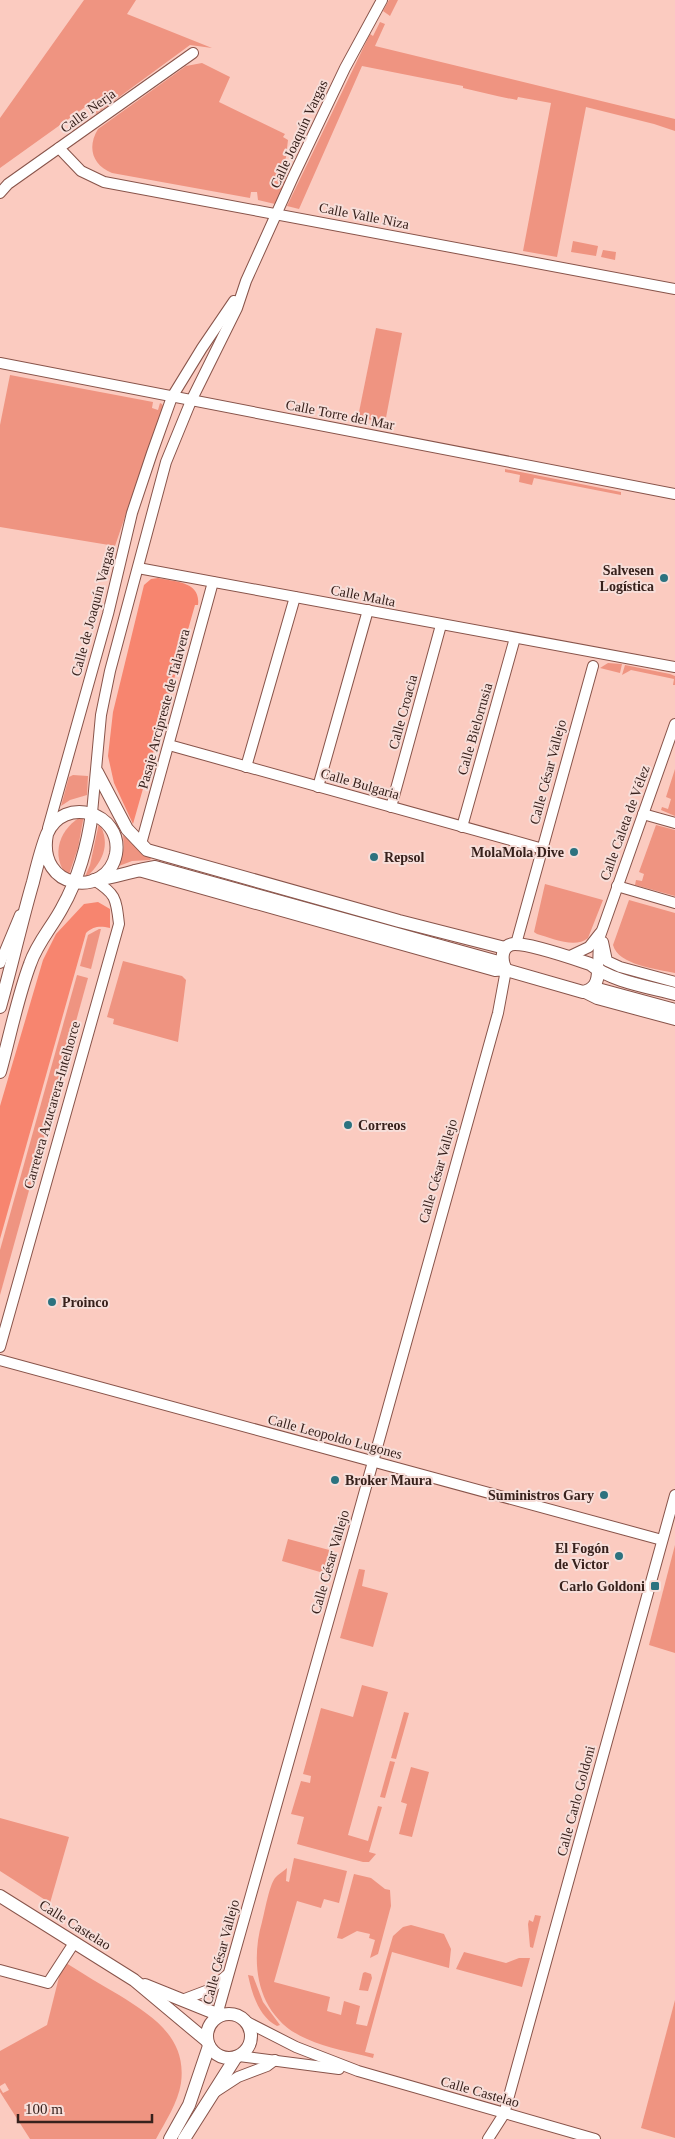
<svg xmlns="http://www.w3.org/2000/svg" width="675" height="2139" font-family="Georgia,serif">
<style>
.green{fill:#ef9481}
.forest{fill:#f7856f}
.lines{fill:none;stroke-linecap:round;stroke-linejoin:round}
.minor-casing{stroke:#88544a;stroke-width:12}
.major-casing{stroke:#88544a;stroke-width:14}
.minor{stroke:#fff;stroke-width:10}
.major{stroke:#fff;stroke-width:12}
.poi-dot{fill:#2c727f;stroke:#f7ded9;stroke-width:2}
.labels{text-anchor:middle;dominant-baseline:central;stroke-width:4;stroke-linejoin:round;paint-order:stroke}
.street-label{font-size:14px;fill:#37211c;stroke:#f7ded9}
.poi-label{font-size:14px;font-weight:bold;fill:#37211c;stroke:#f7ded9;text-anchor:end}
</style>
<rect width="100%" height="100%" fill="#fbcbc0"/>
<g class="green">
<polygon points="84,0 136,0 127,14 212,48 190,45 96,114 88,105 0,168 0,118"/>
<polygon points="389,0 398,0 390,16 383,11"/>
<path d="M 380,22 L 385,24 L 375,46 L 675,119 L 675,131 L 654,124 L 586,107 L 557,257 L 523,251 L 551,103 L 518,97 L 517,100 C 499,97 481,92 463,88 L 463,86 L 362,66 L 299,209 L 287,206 L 370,34 L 373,36 Z"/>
<path d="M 202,63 L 230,77 L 219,102 L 285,134 L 283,137 L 288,140 L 285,165 L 287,179 L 275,204 L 258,200 L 257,192 L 251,192 L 250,198 L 112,173 C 92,165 87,147 98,129 L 186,66 Z"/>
<polygon points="573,241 598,246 596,256 571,252"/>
<polygon points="603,250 616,252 615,260 601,257"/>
<polygon points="376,328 402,333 385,423 358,417"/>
<polygon points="10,375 153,402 152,408 158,410 160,403 162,404 163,406 115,546 0,527 0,425"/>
<polygon points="505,469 621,492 621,495 534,478 532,485 519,482 520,475 505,472"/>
<polygon points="608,663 622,664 620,673 600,668"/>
<polygon points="625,665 670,674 675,676 675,685 673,685 674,679 631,670 622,675"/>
<polygon points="675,769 675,816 661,810 662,807 668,809 671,799 666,797"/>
<polygon points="73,775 88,776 87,795 70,800 61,806 69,777"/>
<path d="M 84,815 L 78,848 L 68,877 C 49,855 60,827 84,815 Z"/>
<path d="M 99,823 C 112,845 102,864 84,879 L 90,865 Z"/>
<polygon points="656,825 675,830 675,896 635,885 636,880 642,881 644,874 639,872"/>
<polygon points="123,835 144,855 151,858 150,860 132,861 119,866 124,847"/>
<path d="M 545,884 L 603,900 L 588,938 C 575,949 552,938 537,934 L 534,932 Z"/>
<path d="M 629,900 L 675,913 L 675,973 C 657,969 618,965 613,945 Z"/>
<polygon points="99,929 101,929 91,969 80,966 88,935"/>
<polygon points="123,961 182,976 186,980 178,1042 113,1024 114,1019 107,1017"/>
<polygon points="77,975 88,978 0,1295 0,1250"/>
<polygon points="288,1539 333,1551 327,1574 282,1561"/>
<polygon points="675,1545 675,1653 649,1645"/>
<polygon points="359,1569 365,1570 362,1586 388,1593 373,1647 340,1638"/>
<polygon points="362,1685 388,1692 348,1835 368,1841 378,1806 382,1807 369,1852 376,1854 369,1862 363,1862 297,1844 304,1817 291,1814 301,1781 310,1783 311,1776 303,1774 321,1708 353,1717"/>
<polygon points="404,1712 409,1713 396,1759 391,1758"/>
<polygon points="390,1761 395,1762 385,1798 380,1797"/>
<polygon points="411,1767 429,1772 412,1837 399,1834 407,1804 401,1802"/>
<polygon points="0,1818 69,1837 50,1903 0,1871"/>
<path d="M 294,1858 L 347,1871 L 339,1903 L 324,1899 L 321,1908 L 297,1901 L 274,1982 L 330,1997 L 327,2011 L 341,2015 L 344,2001 L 360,2006 L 356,2024 L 367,2026 L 393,1936 L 403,1927 L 411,1925 L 444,1934 L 451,1949 L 449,1968 L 392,1952 L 365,2052 L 374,2054 L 373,2058 C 351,2052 327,2048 307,2039 C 259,2019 249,1967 262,1922 C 265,1911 269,1886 275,1878 C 278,1874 284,1871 287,1868 L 286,1881 L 289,1882 Z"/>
<polygon points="354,1874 371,1878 385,1889 390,1890 391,1906 378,1954 370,1958 375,1940 369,1938 370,1934 357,1931 342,1939 337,1938"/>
<polygon points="535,1915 541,1916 533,1948 530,1947 528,1924 529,1920 533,1922"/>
<polygon points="464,1952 506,1963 519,1958 530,1958 522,1987 456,1969"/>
<path d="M 66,1963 C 84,1974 101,1985 119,1995 C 152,2016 187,2037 181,2083 C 178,2103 165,2122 156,2139 L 30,2139 L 0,2092 L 0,2088 L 3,2093 L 9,2090 L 5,2083 L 0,2086 L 0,2051 L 47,2025 L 60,1973 Z"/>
<polygon points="365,1972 371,1974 372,1978 368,1991 359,1990 363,1973"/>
<path d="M 248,1975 L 253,1976 L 263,2002 L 280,2025 L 277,2026 C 259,2017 252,1994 248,1975 Z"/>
<polygon points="675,2000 675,2138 641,2128"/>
</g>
<g class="forest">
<path d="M 158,578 C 175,582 201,581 198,605 L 195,605 L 133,824 L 114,783 L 108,756 L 113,712 L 144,585 L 151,579 Z"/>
<path d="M 98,902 L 110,909 L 110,928 C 100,926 94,926 86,933 L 0,1239 L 0,1106 L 43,960 L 56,934 L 84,904 Z"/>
</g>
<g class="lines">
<defs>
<g id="minor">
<polyline points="59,148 81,171 104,182 675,289"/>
<polyline points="0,193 8,184 193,53"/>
<polyline points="0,363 675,494"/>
<polyline points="138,568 675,667"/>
<polyline points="169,745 543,849"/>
<polyline points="246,767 295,597"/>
<polyline points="318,787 368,610"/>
<polyline points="391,807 441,625"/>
<polyline points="92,813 101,715 110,671 166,462 191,401 237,308 246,281 293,177 345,68 382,0"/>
<polyline points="643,814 675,823"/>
<polyline points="462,827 515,638"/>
<polyline points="48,828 108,614 132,513 152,453 172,397 202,348 234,301"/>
<polyline points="141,844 213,582"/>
<polyline points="135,870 495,971 506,970 498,1013 354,1530 219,2008 220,2015"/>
<polyline points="617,886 675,903"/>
<polyline points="603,942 607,961 620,967 675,982"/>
<polyline points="516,944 593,666"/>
<polyline points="568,957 589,947 600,933"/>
<polyline points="0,963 20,915"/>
<polyline points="598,970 599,939 675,724"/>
<polyline points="583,992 597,999 675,1020"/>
<path d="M 0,1347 L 119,924 C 116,898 116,894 94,880"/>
<polyline points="0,1360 662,1540"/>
<polyline points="0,1970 48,1983 74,1943"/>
<polyline points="182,2000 211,1989 227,1975"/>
<polyline points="247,2022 296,2047 358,2071 595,2139"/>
<polyline points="239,2056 339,2069"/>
<polyline points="215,2092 238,2077 267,2066 275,2060"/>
<polyline points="488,2139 504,2114 675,1495"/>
</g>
<g id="major">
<polyline points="97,772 127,829 147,850 399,921 505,948"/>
<path d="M 94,880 C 115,878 134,870 155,867 L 502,963"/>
<path d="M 598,970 C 598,982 595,989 583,992 L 506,970 C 501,961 500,944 515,944 C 532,944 572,958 590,964 C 610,981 649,987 675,994"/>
<polyline points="594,988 675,1010"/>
<path d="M 0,1007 C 12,965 21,923 33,882 C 37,866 41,849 47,834 C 63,795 123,812 116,854 C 107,899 36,890 47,834"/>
<path d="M 0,1072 C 10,1036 17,999 30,964 C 37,943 52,927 62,908 C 78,880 88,844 92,813"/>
<polyline points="0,1896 134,1980 207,2041"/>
<polyline points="145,1985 212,2012 218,2016"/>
<circle cx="229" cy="2036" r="22"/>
<polyline points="170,2139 189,2105 209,2046"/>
<polyline points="184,2139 236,2057"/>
</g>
</defs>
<use href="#minor" class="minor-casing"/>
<use href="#major" class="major-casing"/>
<use href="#minor" class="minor"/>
<use href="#major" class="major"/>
</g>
<g class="poi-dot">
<circle cx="664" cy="578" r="5"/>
<circle cx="574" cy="852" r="5"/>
<circle cx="374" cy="857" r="5"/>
<circle cx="348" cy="1125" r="5"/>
<circle cx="52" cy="1302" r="5"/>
<circle cx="335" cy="1480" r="5"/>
<circle cx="604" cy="1495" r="5"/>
<circle cx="619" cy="1556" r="5"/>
<rect x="650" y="1581" width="10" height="10" rx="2.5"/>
</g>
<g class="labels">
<g class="street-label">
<text transform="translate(88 111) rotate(-36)">Calle Nerja</text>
<text transform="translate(299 134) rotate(-65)">Calle Joaquín Vargas</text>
<text transform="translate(364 216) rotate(11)">Calle Valle Niza</text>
<text transform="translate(340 415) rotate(11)">Calle Torre del Mar</text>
<text transform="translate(363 596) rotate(11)">Calle Malta</text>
<text transform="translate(93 611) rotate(-75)">Calle de Joaquín Vargas</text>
<text transform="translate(164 709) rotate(-75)">Pasaje Arcipreste de Talavera</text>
<text transform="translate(403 712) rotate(-75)">Calle Croacia</text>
<text transform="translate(475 729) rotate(-74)">Calle Bielorrusia</text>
<text transform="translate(548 772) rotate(-75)">Calle César Vallejo</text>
<text transform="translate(360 784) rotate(16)">Calle Bulgaria</text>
<text transform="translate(625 823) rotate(-70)">Calle Caleta de Vélez</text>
<text transform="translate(52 1105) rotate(-74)">Carretera Azucarera-Intelhorce</text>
<text transform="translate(438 1171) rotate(-74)">Calle César Vallejo</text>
<text transform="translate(335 1437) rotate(15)">Calle Leopoldo Lugones</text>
<text transform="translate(330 1562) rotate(-74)">Calle César Vallejo</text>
<text transform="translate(576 1801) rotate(-75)">Calle Carlo Goldoni</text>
<text transform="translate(75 1925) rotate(32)">Calle Castelao</text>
<text transform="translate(221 1952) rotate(-75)">Calle César Vallejo</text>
<text transform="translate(480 2092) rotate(16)">Calle Castelao</text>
</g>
<g class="poi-label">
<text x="654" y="570">Salvesen<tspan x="654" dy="16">Logística</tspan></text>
<text x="564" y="852">MolaMola Dive</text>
<text x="384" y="857" text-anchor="start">Repsol</text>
<text x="358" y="1125" text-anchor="start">Correos</text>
<text x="62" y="1302" text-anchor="start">Proinco</text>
<text x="345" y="1480" text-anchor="start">Broker Maura</text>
<text x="594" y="1495">Suministros Gary</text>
<text x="609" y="1548">El Fogón<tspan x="609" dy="16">de Victor</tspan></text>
<text x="645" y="1586">Carlo Goldoni</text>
</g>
</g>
<path d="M18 2114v8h134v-8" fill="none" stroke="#37211c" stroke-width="2.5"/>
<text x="25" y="2114" font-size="15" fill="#37211c" stroke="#f7ded9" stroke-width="4" paint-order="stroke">100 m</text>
</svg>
